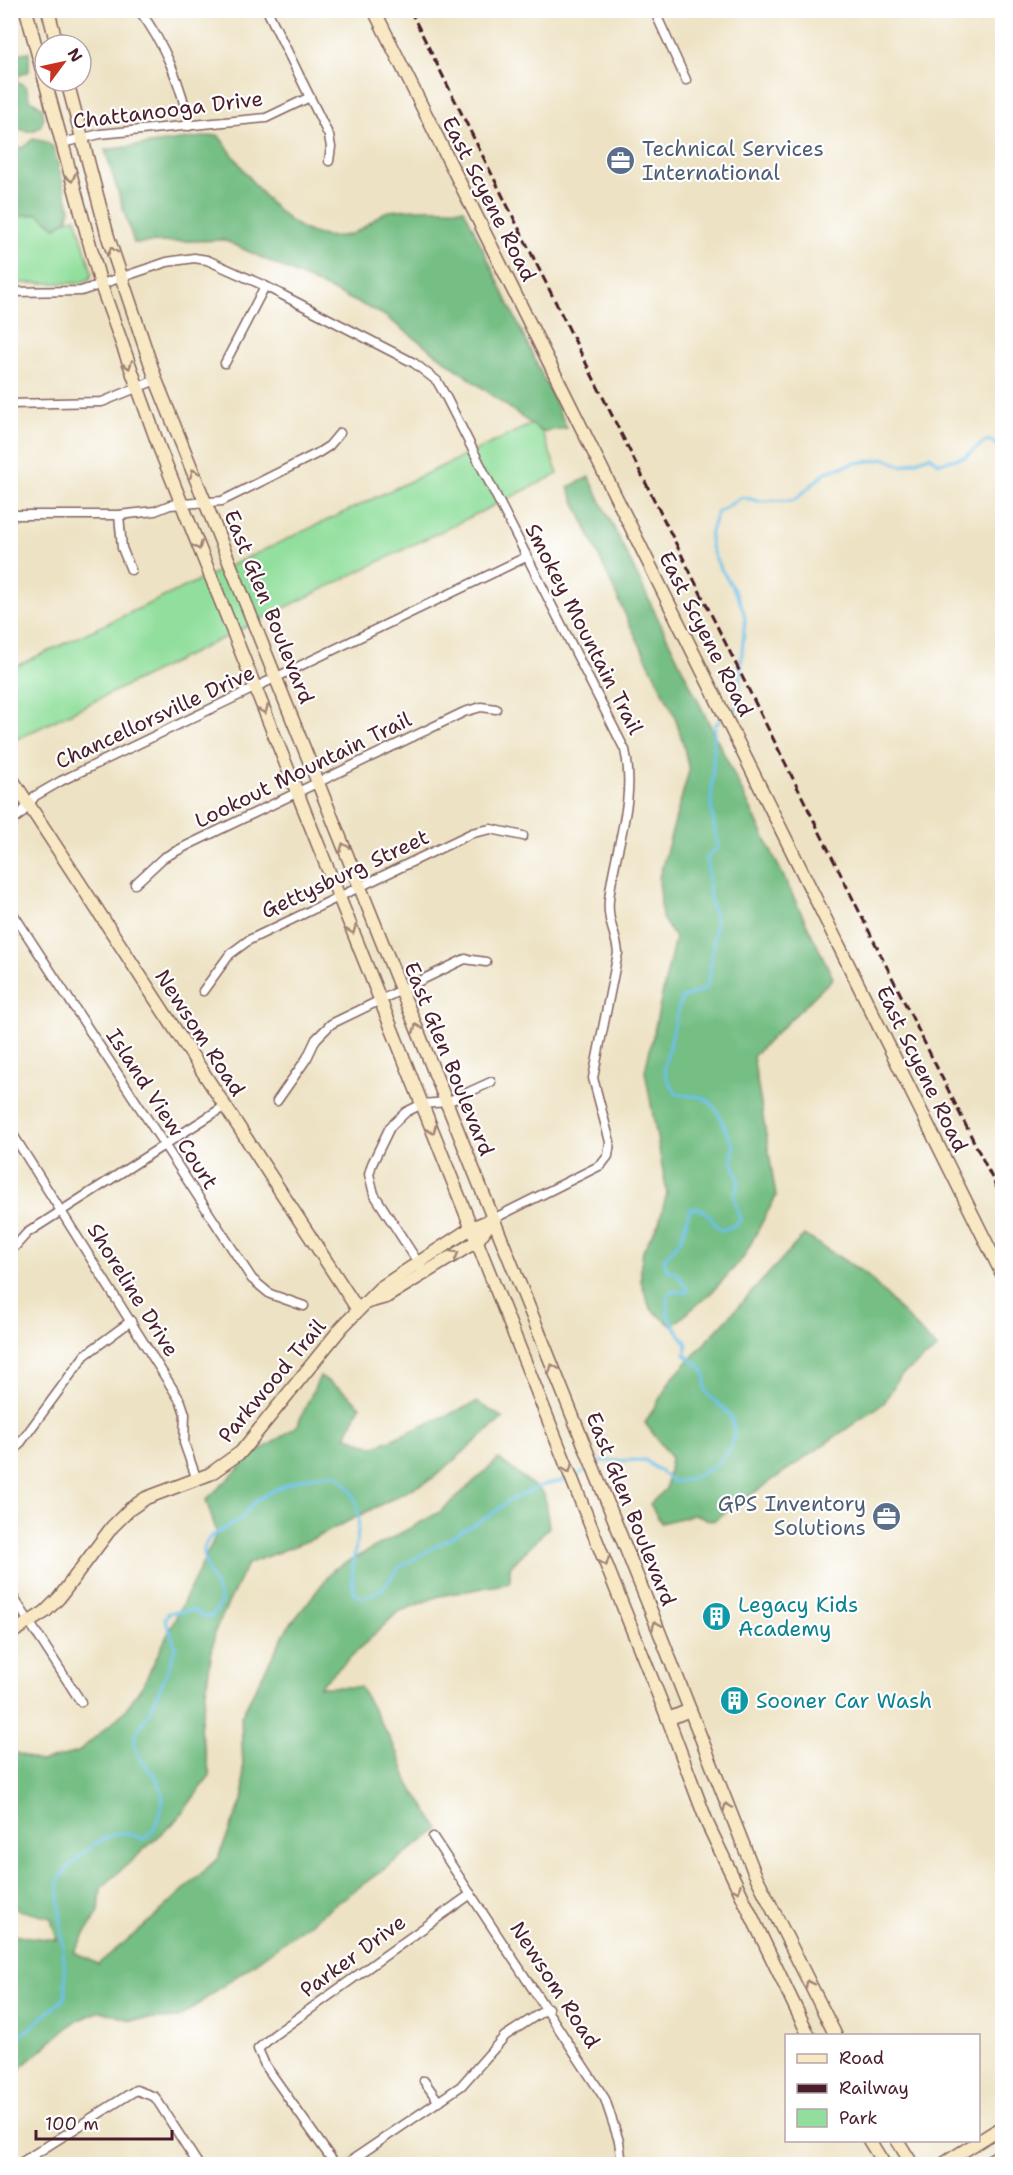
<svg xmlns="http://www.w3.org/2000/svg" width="1013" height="2175" font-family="'Shantell Sans',sans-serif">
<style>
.green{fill:#92df9d;stroke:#6e7f64;stroke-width:1.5}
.forest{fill:#75be84;stroke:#606e58;stroke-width:1.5}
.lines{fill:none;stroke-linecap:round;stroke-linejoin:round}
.stream{stroke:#6cc1e9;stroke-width:3}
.street-casing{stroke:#836360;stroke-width:11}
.secondary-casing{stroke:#836360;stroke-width:15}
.street{stroke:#fff;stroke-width:8}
.secondary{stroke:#f8e8c3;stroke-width:12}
.rail{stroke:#4a1f2b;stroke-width:3;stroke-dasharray:9 4.5;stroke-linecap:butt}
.oneway{stroke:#a18477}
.labels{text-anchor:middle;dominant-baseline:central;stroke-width:4.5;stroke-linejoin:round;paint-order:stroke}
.street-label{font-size:21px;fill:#4a1f2b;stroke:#fff}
.service-label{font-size:21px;fill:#4e5e75;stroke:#fff;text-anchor:start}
.culture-label{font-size:21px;fill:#0d838f;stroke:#fff;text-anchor:start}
</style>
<rect width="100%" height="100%" fill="#fff"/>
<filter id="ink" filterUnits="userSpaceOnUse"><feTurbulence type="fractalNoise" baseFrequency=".0167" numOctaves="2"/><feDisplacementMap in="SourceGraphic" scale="12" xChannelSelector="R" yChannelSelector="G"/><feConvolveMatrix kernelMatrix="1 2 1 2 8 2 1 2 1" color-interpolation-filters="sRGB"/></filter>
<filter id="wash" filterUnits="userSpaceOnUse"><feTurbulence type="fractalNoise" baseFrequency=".008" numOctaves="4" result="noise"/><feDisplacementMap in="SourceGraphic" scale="24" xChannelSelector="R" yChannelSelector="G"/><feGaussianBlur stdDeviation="1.35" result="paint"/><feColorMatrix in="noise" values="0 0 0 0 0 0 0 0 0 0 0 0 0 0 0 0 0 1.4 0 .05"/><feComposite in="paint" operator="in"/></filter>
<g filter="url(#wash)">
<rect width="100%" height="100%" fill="#ede2c3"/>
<g class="green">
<polygon points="38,214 56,227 67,220 76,218 92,273 90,279 78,283 11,283 10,217"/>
<polygon points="532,424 542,432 558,474 11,742 10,669"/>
</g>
<g class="forest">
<path d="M 29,52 L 29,71 L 18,76 L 16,80 L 26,87 L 30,100 L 42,107 C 49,131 28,137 11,125 L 11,55 Z"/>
<path d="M 218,135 C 249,174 289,249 347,235 C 365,231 376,215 386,212 C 400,207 447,210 464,209 L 567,428 L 542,432 L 382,314 L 224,240 L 134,243 L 105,150 Z"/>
<polygon points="33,139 46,142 53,147 70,209 67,220 56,227 38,214 11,217 11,145 22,148"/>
<polygon points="589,477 833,978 753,1056 776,1196 743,1258 712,1292 672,1326 650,1308 641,1281 641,1265 643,1250 659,1223 667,1193 645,1071 675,938 662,918 659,878 689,771 683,743 674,714 629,623 568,487"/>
<polygon points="804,1235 866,1274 937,1349 899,1377 884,1403 713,1521 693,1515 661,1523 650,1504 666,1489 671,1457 645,1423 671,1380"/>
<polygon points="320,1376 349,1395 360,1406 346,1436 374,1447 477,1402 503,1418 433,1478 315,1538 247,1564 215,1631 200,1729 210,1775 177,1820 101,1888 99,1911 74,1952 98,1964 148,1923 218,1858 244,1796 241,1716 287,1629 334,1569 440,1512 499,1459 544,1494 549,1527 510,1567 510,1583 439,1596 398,1612 319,1687 360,1687 398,1753 409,1784 439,1829 179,2018 131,2020 100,2011 73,2023 11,2076 11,1935 57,1940 51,1918 11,1908 11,1751 40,1762 78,1752 123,1713 143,1685 217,1533 206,1500 251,1457 297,1426"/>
</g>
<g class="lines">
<g class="stream">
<path d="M 729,714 L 737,708 L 745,620 C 743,591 709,564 710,536 C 711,529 715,520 717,513 L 742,497 L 758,501 L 795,500 L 826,472 L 855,463 L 886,459 L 902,466 L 930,456 L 939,463 L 965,457 L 986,441 L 992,441 L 1002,451"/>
<path d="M 595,1465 L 602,1461 L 645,1460 L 674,1482 C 701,1479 744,1454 732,1421 C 728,1407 711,1402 705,1389 C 709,1370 700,1366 685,1355 L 687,1344 L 669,1319 L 667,1296 L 672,1291 L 685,1293 L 688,1290 L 677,1273 L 667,1270 L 664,1259 L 681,1239 L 690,1209 C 709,1204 709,1223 722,1230 L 736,1225 L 740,1220 L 734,1196 L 739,1182 L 732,1160 L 734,1146 C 723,1130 720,1103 701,1097 C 693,1095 685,1096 677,1094 L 668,1081 L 664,1068 L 681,999 L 705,989 L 709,981 L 716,921 L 710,899 L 707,857 L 718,848 L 711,806 L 715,725 L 721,720"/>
<polyline points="574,1477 589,1469"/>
<path d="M 10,2045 L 64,1999 L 66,1990 L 58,1882 C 67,1865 104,1831 125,1833 C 131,1834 138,1837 143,1839 C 154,1832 156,1825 160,1813 C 174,1775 129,1765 135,1736 C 137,1729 144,1722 147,1716 C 159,1695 167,1671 176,1648 L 165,1618 L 169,1613 L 194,1610 L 204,1617 L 212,1616 L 221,1603 C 218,1586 202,1568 204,1550 C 206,1533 226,1530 238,1521 C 245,1516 248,1507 256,1501 C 278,1486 311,1472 338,1475 C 381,1516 342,1555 355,1594 L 364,1598 L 382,1589 L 400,1567 L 492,1514 L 508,1501 L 546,1484 L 568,1479"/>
</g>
</g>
</g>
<g filter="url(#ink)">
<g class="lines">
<defs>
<g id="street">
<path d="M 139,10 C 164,43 182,85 189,126"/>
<polyline points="267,10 329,136 331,147 329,161"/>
<polyline points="654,10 686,80"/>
<polyline points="62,143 100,134 266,118 310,97"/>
<path d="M 10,292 L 81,291 L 167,262 L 194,258 L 207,260 L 265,286 L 414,363 L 437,381 L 445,395 L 625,750 C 637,801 614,849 609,900 C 607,923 616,932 618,953 L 593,1078 L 610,1142 L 608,1156 L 601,1165 L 493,1219"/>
<polyline points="225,363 265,286"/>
<polyline points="10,404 102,402 156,380"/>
<polyline points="10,515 119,515 155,511 170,505 222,501 318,453 329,446 340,433"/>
<polyline points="119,515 122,548 131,570"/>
<polyline points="10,822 21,814 35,796 61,781 526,557"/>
<polyline points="135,884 163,858 188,845 464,712 481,707 496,709"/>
<polyline points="10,909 252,1279 270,1294 304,1306"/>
<polyline points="203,991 230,954 249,940 472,833 491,829 523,836"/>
<polyline points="277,1101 307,1058 316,1039 331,1024 465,959 486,962"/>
<polyline points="10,1130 181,1402 185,1414 184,1443 197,1480"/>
<polyline points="10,1252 27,1233 225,1106"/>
<polyline points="421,1267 374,1194 369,1174 372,1164 390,1127 406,1112 422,1104 447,1102 491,1082"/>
<polyline points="10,1457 85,1355 131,1321"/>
<polyline points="10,1592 81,1702"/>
<polyline points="433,1837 605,2099 619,2141 622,2164"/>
<polyline points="424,2081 439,2102"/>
<polyline points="19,2164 136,2090 155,2097 198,2164"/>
<polyline points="335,2164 265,2065 258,2049 274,2035 471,1894"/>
<polyline points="346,2164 461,2086 505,2036 548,2008"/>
</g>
<g id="secondary">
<polyline points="26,10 45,81"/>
<polyline points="48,10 57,45"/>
<polyline points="374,10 1002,1274"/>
<polyline points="45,81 101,285 159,447 668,1719 708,1825 809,2036"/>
<polyline points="67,81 108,237 156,380 649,1606 754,1872 836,2036"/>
<polyline points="10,776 358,1310"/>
<polyline points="368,1302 386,1297 477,1241 493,1219"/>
<polyline points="10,1634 45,1612 59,1598 112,1527 130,1509 146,1498 210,1474 241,1452 342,1327 380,1288 471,1228 493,1219"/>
<polyline points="668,1719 690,1710"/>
<polyline points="869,2140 884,2164"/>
<polyline points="897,2140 912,2164"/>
<polyline points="943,2164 1002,2127"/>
<polyline points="985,2164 1002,2154"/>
</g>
</defs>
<use href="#street" class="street-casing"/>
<use href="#secondary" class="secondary-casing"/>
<use href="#street" class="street"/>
<use href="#secondary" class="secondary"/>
<polyline class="rail" points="410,10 1002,1198"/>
</g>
<defs><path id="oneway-chevron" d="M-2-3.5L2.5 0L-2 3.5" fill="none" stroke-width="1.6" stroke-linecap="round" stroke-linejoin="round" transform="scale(1.5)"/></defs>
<g class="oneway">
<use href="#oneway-chevron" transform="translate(71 178) rotate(75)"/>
<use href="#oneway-chevron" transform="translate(112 251) rotate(-107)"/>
<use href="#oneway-chevron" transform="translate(128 365) rotate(71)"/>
<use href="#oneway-chevron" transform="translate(194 473) rotate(-112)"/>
<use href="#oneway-chevron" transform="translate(198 546) rotate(68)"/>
<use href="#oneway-chevron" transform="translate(264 710) rotate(68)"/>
<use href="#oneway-chevron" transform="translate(344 847) rotate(-112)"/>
<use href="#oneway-chevron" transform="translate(352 930) rotate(68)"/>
<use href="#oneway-chevron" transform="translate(417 1028) rotate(-112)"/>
<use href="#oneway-chevron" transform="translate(432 1130) rotate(68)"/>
<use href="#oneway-chevron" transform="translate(455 1254) rotate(-31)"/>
<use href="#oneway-chevron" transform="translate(553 1368) rotate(-112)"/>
<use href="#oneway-chevron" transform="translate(568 1469) rotate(68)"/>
<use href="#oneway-chevron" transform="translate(605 1562) rotate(68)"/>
<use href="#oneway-chevron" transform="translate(656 1625) rotate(-112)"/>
<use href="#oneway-chevron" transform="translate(727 1807) rotate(-113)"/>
<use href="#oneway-chevron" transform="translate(737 1889) rotate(65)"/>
<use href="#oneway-chevron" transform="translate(809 1984) rotate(-117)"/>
</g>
</g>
<defs>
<symbol id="office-disc" viewBox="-11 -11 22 22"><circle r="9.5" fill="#5c6f8a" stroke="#fff"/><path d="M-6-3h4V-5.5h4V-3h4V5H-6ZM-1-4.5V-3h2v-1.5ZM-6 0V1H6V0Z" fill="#fff"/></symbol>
<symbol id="building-disc" viewBox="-11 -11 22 22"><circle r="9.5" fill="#0f9aa8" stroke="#fff"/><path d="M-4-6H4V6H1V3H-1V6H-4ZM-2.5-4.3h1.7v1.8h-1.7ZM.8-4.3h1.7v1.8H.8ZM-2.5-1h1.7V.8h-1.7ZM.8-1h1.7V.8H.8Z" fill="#fff"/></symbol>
</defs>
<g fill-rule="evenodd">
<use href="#office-disc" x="604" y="144" width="33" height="33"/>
<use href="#office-disc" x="870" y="1500" width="33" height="33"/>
<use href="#building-disc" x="700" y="1600" width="33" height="33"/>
<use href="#building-disc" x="718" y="1684" width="33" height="33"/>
</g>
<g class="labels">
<g class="street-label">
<text transform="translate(168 110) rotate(-7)">Chattanooga Drive</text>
<text transform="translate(489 199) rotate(63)">East Scyene Road</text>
<text transform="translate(269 607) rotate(68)">East Glen Boulevard</text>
<text transform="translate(584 629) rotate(63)">Smokey Mountain Trail</text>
<text transform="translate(706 634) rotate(63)">East Scyene Road</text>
<text transform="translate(155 717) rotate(-25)">Chancellorsville Drive</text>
<text transform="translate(303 770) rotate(-26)">Lookout Mountain Trail</text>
<text transform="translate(345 874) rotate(-25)">Gettysburg Street</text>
<text transform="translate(200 1033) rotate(57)">Newsom Road</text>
<text transform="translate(449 1059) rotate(68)">East Glen Boulevard</text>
<text transform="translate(922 1069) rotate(64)">East Scyene Road</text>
<text transform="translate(162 1109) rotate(57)">Island View Court</text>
<text transform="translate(133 1290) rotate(58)">Shoreline Drive</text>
<text transform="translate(272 1381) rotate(-50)">Parkwood Trail</text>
<text transform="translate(631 1509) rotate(68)">East Glen Boulevard</text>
<text transform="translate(353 1956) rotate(-36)">Parker Drive</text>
<text transform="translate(555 1985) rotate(57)">Newsom Road</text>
</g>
<g class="service-label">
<text x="642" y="149">Technical Services<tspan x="642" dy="24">International</tspan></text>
<text x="866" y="1504" text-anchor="end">GPS Inventory<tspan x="866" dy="24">Solutions</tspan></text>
</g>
<g class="culture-label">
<text x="738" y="1605">Legacy Kids<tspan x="738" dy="24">Academy</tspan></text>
<text x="756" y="1701">Sooner Car Wash</text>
</g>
</g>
<rect width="1013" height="2175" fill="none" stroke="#fff" stroke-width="36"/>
<rect x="785" y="2034" width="195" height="108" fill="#ffffff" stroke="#b7a5aa" stroke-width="1.5"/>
<rect x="797" y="2054" width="30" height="9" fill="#f8e8c3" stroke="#b7a5aa" stroke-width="1.5"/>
<text x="839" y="2064" font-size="18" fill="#4a1f2b">Road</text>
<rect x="797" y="2084" width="30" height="9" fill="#4a1f2b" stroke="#b7a5aa" stroke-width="1.5"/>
<text x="839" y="2094" font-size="18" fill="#4a1f2b">Railway</text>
<rect x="797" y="2109" width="30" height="18" fill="#92df9d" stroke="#b7a5aa" stroke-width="1.5"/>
<text x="839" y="2124" font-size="18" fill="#4a1f2b">Park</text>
<g transform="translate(63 63) rotate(57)"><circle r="28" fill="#ffffff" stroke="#b7a5aa" stroke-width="1.5"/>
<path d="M0-4.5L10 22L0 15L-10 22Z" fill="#c8321e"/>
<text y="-9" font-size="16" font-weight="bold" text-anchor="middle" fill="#4a1f2b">N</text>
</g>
<path d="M36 2130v9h136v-9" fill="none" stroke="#4a1f2b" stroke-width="3"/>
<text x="45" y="2130" font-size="18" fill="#4a1f2b" stroke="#ffffff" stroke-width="4.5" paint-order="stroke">100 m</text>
</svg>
